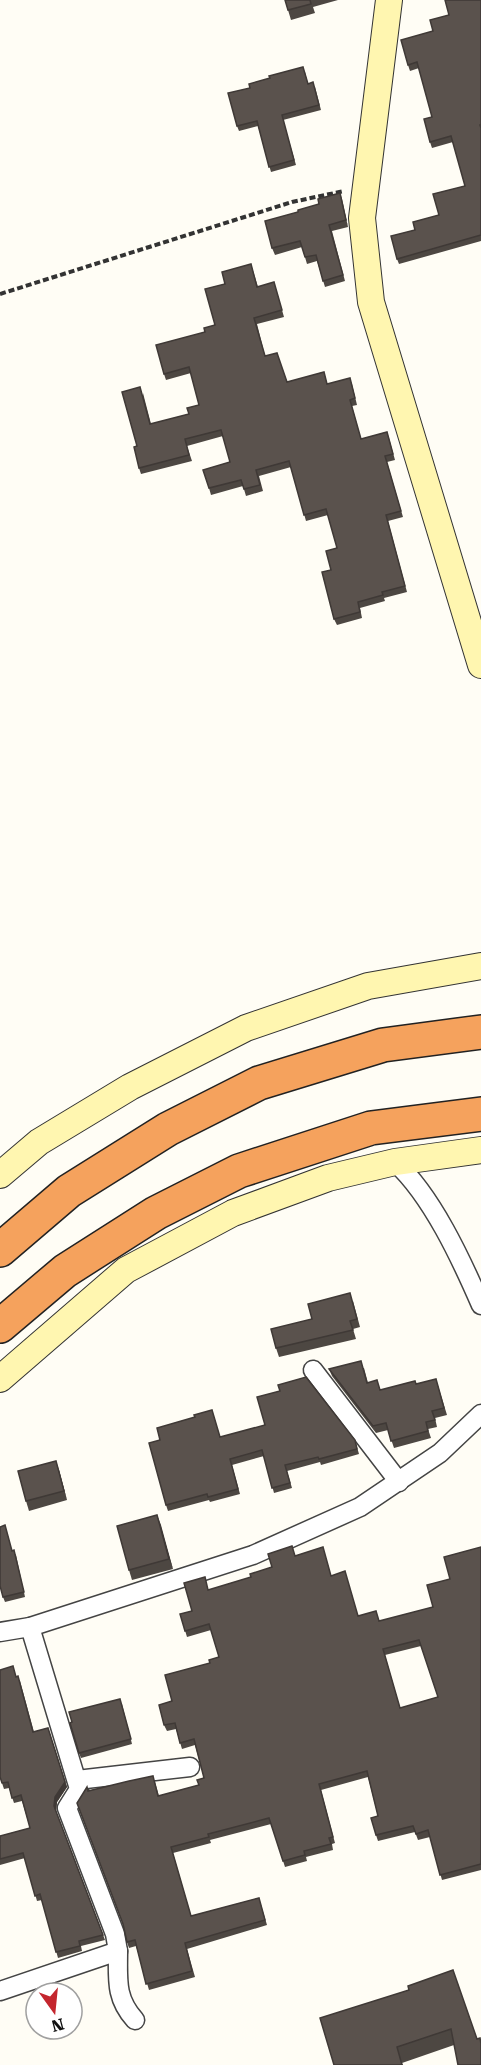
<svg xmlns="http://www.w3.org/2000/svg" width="481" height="2065" font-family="'Roboto Serif',serif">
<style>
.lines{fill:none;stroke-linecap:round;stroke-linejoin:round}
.street-casing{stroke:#444;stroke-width:21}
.secondary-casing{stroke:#333;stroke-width:28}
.highway-casing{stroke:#222;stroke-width:36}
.path{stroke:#333;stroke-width:4;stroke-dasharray:6 3;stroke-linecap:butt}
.street{stroke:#fff;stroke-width:18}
.secondary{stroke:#fff6b0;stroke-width:26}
.highway{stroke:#f5a25d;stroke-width:33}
.wall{fill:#4d4742;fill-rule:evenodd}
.shaded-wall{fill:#3f3936}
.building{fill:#5a524d;stroke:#3f3936;stroke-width:1.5;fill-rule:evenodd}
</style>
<rect width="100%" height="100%" fill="#fffdf5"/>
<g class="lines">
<defs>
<g id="street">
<path d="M 395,1162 C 432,1196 461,1259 481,1305"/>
<polyline points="313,1370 399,1482"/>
<polyline points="0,1632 30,1627 253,1555 360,1507 440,1453 481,1414"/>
<polyline points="77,1780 190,1767"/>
<path d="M 118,1951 C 118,1979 115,1998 135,2020"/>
<polyline points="0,1991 118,1951 115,1934 67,1808 79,1789 30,1627"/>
</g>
<g id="secondary">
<polyline points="389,0 362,218 371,302 481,665"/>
<polyline points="0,1175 39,1142 130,1087 246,1028 368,986 481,966"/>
<polyline points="0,1379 126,1270 233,1213 328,1178 395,1162 481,1150"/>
</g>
<g id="highway">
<polyline points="0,1250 69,1191 168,1129 259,1083 383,1045 481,1032"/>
<polyline points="0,1326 65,1271 156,1213 239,1171 371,1128 481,1114"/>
</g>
</defs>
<use href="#street" class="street-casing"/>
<use href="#secondary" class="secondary-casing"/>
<use href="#highway" class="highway-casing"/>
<polyline class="path" points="0,294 292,202 344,191"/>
<use href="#street" class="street"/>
<use href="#secondary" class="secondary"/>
<use href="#highway" class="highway"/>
</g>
<g class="wall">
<polygon points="285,0 338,0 313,7 315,13 291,20"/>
<polygon points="481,0 481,241 399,264 397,259 415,230 439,215 465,186 453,142 432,148 430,142 432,117 419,68 410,71 408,65 433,31 449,15"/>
<polygon points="305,72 308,84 315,87 321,110 283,120 296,165 271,172 258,126 239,131 237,126 250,88"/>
<polygon points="340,193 348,227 332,231 345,281 325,287 317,261 307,264 302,247 275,255 272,248 298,212 319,204"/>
<polygon points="251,264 258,287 274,282 284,317 257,324 265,356 287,382 352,384 357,405 352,406 361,439 387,432 389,438 395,460 387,462 403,517 388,521 407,592 384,598 385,601 360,608 362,618 337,625 334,619 331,570 337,548 328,515 306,521 291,467 259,476 263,491 246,496 243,486 211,495 209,488 230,462 223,436 187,446 192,461 141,474 139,468 143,393 151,424 189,414 199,405 191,373 166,380 164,374 205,332 215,325 225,284"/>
<polygon points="353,1301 360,1327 353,1329 356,1339 279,1357 276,1348 312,1319"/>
<polygon points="364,1368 368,1383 381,1390 416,1384 436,1379 447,1415 435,1418 437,1427 428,1429 431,1438 394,1448 388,1430 376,1433 332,1376 329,1369"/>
<polygon points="212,1410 220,1437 355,1440 359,1454 321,1465 320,1462 287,1471 292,1488 274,1493 264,1456 232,1465 240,1494 210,1502 209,1500 168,1511 166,1505 160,1440 195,1417"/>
<polygon points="59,1470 67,1500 29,1511 26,1501"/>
<polygon points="157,1515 173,1569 132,1580 129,1570"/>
<polygon points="5,1525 12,1551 16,1555 25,1597 5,1602 3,1597"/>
<path d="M 481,1547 L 481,1870 L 442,1880 L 430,1837 L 418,1840 L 415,1832 L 378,1841 L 376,1835 L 378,1816 L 368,1777 L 321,1790 L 335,1843 L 332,1844 L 333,1850 L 306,1857 L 307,1861 L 285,1867 L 271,1824 L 210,1840 L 211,1843 L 173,1853 L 191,1916 L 259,1898 L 267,1925 L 187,1949 L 195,1977 L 149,1990 L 136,1946 L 129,1948 L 127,1942 L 123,1925 L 89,1791 L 155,1782 L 159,1796 L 199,1785 L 204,1778 L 195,1745 L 182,1749 L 176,1729 L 167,1731 L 164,1725 L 172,1701 L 210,1663 L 219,1657 L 211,1630 L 187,1637 L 180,1614 L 192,1611 L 209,1590 L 251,1577 L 295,1556 L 331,1575 L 359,1616 L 380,1621 L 433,1607 L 450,1579 ZM 421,1646 L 438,1697 L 400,1708 L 385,1655 Z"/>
<polygon points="16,1676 20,1681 34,1732 50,1734 67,1787 57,1802 56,1811 105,1940 81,1946 82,1951 58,1958 42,1900 37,1901 25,1858 0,1865 0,1836 30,1828 22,1801 14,1803 9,1788 4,1789 0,1777"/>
<polygon points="122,1704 132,1744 81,1758 79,1753"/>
<polygon points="409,1990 477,2039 480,2038 481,2041 481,2065 454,2045 402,2063 403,2065 334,2065"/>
</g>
<g class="shaded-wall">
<polygon points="340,193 342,199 348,227 346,220"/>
<polygon points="56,1461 59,1470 67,1500 64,1491"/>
<polygon points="157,1515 161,1525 173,1569 169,1559"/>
<polygon points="50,1734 67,1787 57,1802 56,1812 54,1806"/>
</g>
<g class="building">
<polygon points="285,0 310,0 311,4 288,10"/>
<polygon points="445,0 481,0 481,124 480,125 481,128 481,235 397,259 391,236 415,230 413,222 439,215 433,194 465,186 451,136 430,142 424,119 432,117 417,62 408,65 401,40 433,31 430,20 449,15"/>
<polygon points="303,67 308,84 313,82 319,105 282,115 294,160 269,167 257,121 237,126 228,93 250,88 249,84 270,78 269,76"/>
<polygon points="340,193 346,220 329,225 343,275 323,281 316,255 305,257 300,241 272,248 265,221 298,212 298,210 319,204 318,199"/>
<polygon points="251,264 257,287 274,282 282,310 254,318 265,356 277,353 287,382 324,372 327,384 350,378 355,398 350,400 361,439 387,432 393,454 385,456 401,511 386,515 405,586 382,592 383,595 358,602 360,612 334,619 322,572 331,570 326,551 337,548 326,509 304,515 289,461 256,470 260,485 244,489 241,480 209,488 203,470 230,462 221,430 185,439 189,455 139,468 134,447 137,446 122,392 140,387 150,424 189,414 187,408 199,405 189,367 164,374 156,345 205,332 204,328 215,325 205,289 225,284 222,272"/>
<polygon points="350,1293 357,1319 350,1321 353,1330 276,1348 271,1329 312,1319 308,1304"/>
<polygon points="361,1361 367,1383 377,1380 380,1390 415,1381 416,1384 436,1379 444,1408 432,1411 435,1420 426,1422 428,1431 391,1441 386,1423 373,1426 329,1369"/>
<polygon points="306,1377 355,1440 357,1449 319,1459 318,1457 285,1465 290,1483 272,1488 262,1450 230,1459 238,1489 208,1497 207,1494 166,1505 149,1443 160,1440 157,1428 195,1417 194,1415 212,1410 220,1437 265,1425 257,1397 280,1391 278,1385"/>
<polygon points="56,1461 64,1491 26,1501 18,1471"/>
<polygon points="157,1515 169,1559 129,1570 117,1526"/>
<polygon points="5,1525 12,1551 14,1550 24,1592 3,1597 0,1586 0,1527"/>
<path d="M 292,1546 L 295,1556 L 323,1547 L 331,1576 L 345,1571 L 358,1616 L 376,1611 L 379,1621 L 433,1607 L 427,1585 L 450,1579 L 444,1557 L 481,1547 L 481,1864 L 440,1875 L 428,1830 L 416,1834 L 413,1826 L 376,1835 L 371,1818 L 378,1816 L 367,1771 L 319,1784 L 333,1837 L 329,1838 L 331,1844 L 304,1851 L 305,1855 L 283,1861 L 269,1818 L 208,1834 L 209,1837 L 171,1847 L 191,1916 L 259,1898 L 265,1920 L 185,1943 L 192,1971 L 146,1984 L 135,1940 L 127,1942 L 123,1924 L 77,1803 L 87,1787 L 88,1791 L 129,1781 L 153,1776 L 158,1796 L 199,1785 L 197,1780 L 204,1778 L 194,1739 L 180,1743 L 175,1723 L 164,1725 L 159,1705 L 172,1701 L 165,1675 L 210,1663 L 209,1660 L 219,1657 L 209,1624 L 185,1631 L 180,1614 L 192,1611 L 184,1583 L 205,1577 L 208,1590 L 251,1577 L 250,1574 L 272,1567 L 268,1554 ZM 419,1640 L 438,1697 L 400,1708 L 383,1649 Z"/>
<polygon points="13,1666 16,1677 18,1676 33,1732 48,1728 65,1782 55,1797 54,1806 103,1935 79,1941 80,1946 56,1952 40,1894 35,1896 23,1853 0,1859 0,1836 30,1828 21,1795 12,1798 8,1782 2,1783 0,1777 0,1670"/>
<polygon points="120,1699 131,1739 79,1753 70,1723 72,1722 69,1712"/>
<polygon points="453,1970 477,2039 480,2038 481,2044 481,2065 458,2065 451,2029 397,2047 402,2065 334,2065 320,2018 409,1990 408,1986"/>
</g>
<g transform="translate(54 2011) rotate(165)"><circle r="28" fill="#ffffff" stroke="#a0a0a0" stroke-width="1.5"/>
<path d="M0-4.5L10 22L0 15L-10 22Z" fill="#c4262e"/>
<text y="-9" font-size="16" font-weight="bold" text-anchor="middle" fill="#111111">N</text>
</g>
</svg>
